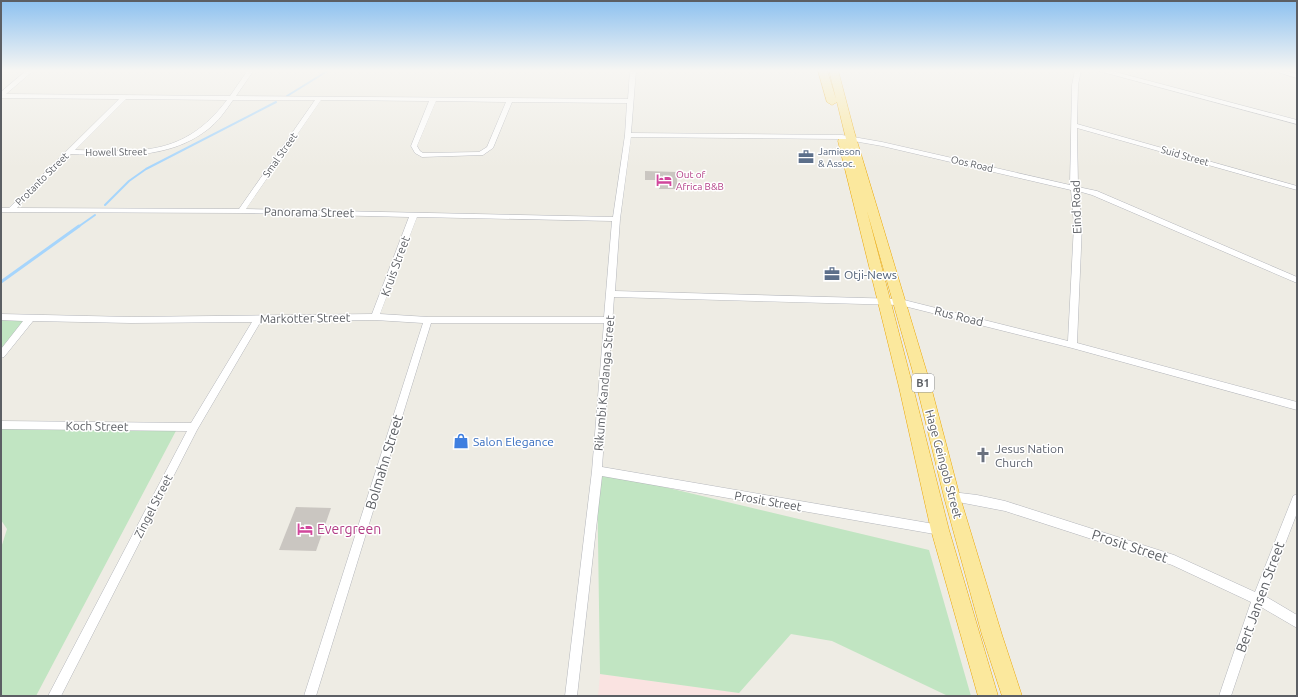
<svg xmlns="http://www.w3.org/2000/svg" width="1298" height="697" font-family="Ubuntu,sans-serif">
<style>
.medical{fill:#fae3e1}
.green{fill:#c1e5c2}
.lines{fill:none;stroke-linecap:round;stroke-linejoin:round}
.stream-far1{stroke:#a6d5fc;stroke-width:2}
.stream{stroke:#a6d5fc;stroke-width:3}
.building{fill:#cac6c1}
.minor-casing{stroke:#b4b6bb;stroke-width:1}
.tertiary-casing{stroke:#b4b6bb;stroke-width:1}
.trunk-casing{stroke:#eba707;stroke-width:1}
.minor{fill:#fff;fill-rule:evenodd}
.tertiary{fill:#fff;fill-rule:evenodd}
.trunk{fill:#fbe89d;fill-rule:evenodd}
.labels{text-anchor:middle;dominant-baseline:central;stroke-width:3;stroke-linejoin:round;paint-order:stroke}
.far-service-label{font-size:10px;fill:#4e5e75;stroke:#fff;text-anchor:start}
.far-street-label{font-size:10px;fill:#5c5f64;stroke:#fff}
.far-hotel-label{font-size:10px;fill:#b23c85;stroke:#fff;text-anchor:start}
.shield{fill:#fff;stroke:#8d8f92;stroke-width:1}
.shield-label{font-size:11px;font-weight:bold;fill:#5c5f64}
.street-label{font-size:12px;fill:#5c5f64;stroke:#fff}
.service-label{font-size:12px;fill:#4e5e75;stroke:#fff;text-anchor:start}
.shop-label{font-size:12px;fill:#366cbe;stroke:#fff;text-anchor:start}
.worship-label{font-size:12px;fill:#5b616d;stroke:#fff;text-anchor:start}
.near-street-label{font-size:14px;fill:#5c5f64;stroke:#fff}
.near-hotel-label{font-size:14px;fill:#b23c85;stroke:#fff;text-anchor:start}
</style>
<rect width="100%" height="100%" fill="#eeece4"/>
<polygon class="medical" points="600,674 739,693 742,696 598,696"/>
<g class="green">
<polygon points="1,317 31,317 1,355"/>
<polygon points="1,425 178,427 36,696 1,696 1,548 7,529 1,520"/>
<polygon points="597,471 929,550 971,696 948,696 832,641 791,634 739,693 600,674"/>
</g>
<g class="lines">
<g class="stream-far1">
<polyline points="287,96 329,70"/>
<polyline points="105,205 129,181 146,169 276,102"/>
<polyline points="78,227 95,215"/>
</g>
<polyline class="stream" points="1,282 79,226"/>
</g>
<g class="building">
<polygon points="645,171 677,172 677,189 659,189 659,180 645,180"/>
<polygon points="296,507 331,508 316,551 279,550"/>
</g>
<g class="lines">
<defs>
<g id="minor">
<path d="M 27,70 L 34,70 L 6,94 L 230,96 L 248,70 L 254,70 L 236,96 L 628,99 L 630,70 L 636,70 L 631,133 L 842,135 L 882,142 L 1070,185 L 1072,85 L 1075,70 L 1081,70 L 1078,85 L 1077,124 L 1297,186 L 1297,190 L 1077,128 L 1078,187 L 1097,191 L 1297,277 L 1297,283 L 1092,195 L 1078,191 L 1082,225 L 1077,343 L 1297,402 L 1297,410 L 1072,348 L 900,305 L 614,297 L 602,467 L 940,525 L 944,526 L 946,530 L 944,534 L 940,535 L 602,476 L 577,696 L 565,696 L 592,471 L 604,323 L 431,323 L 316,696 L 304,696 L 423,323 L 375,320 L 261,321 L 197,430 L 61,696 L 48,696 L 187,431 L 1,429 L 1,421 L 191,423 L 252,322 L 131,323 L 33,321 L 4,357 L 1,358 L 1,349 L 23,321 L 1,320 L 1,314 L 131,317 L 372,314 L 409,217 L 241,213 L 1,212 L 1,208 L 9,208 L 119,99 L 1,98 L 1,92 ZM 126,99 L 227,100 C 184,157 140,152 75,150 ZM 233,100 L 315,100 L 239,209 L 17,208 L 71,154 C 117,156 168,160 207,130 C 218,122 226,110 233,100 ZM 321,100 L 429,101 L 411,146 L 415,153 L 422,157 L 483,155 L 493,148 L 512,102 L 627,103 L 625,135 L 613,217 L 246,209 ZM 436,101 L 506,102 L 487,147 L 479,152 L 423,153 L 420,151 L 417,146 ZM 631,137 L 842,139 L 882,146 L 1071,190 L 1074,225 L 1068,341 L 900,299 L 615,291 L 620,219 ZM 417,217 L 612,221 L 604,317 L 428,317 L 380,314 Z"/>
<polygon points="1271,70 1282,70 1297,74 1297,78"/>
<polygon points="952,492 977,495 1005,501 1174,555 1255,592 1292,499 1293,496 1297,494 1297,513 1265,596 1297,615 1297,628 1261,607 1231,696 1219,696 1251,602 1172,565 1005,511 948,500 947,497 948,494"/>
</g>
<polygon id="tertiary" points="1095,70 1108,70 1297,120 1297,124"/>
<polygon id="trunk" points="818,70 827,70 836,99 829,70 838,70 854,131 930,383 960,497 1002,635 1022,696 1002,696 982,635 944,497 916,383 867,211 913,387 949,530 998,696 978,696 931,530 899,387 838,141 839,139 846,139 837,102 832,105 827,102"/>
</defs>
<use href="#minor" class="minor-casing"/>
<use href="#tertiary" class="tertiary-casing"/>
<use href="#trunk" class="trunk-casing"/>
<use href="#minor" class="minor"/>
<use href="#tertiary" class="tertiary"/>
<use href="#trunk" class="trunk"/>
</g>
<linearGradient id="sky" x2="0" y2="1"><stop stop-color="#8dc1f0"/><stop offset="0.42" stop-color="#f7f6f3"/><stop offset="1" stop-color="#f7f6f3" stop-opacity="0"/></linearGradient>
<rect width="1298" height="168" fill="url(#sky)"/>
<defs>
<symbol id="office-bare" viewBox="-9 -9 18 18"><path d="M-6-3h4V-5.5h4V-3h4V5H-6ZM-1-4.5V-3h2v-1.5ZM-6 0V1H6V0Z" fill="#5c6f8a" stroke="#fff" stroke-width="2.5" paint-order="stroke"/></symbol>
<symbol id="hotel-bare" viewBox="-9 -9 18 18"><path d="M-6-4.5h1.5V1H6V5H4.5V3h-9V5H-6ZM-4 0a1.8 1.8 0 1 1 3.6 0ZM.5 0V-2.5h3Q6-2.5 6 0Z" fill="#d1479c" stroke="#fff" stroke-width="2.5" paint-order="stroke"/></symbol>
<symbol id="shop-bare" viewBox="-9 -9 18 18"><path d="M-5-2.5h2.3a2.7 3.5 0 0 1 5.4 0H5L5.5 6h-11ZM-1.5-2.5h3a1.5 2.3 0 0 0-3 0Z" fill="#3f7fe0" stroke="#fff" stroke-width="2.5" paint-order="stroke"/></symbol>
<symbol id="church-bare" viewBox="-9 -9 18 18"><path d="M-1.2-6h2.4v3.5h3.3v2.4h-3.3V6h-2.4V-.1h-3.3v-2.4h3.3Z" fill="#6b7280" stroke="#fff" stroke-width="2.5" paint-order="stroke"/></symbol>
</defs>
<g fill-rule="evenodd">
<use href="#office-bare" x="795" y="146" width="22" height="22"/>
<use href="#hotel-bare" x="653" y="169" width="22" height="22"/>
<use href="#office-bare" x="821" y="263" width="22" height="22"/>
<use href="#shop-bare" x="450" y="430" width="22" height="22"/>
<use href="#church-bare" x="972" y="444" width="22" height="22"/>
<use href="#hotel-bare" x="294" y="518" width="22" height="22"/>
</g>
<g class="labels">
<g class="far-service-label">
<text x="818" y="151">Jamieson<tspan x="818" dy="12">&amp; Assoc.</tspan></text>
</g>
<g class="far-street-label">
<text transform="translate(116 152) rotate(-1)">Howell Street</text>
<text transform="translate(280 155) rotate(-55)">Smal Street</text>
<text transform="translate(1185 156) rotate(16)">Suid Street</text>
<text transform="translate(972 164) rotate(13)">Oos Road</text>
<text transform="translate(42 179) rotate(-45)">Protanto Street</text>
</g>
<g class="far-hotel-label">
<text x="676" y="174">Out of<tspan x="676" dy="12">Africa B&amp;B</tspan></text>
</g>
<rect class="shield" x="912" y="374" width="22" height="18" rx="3"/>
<g class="shield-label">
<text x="923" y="383">B1</text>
</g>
<g class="street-label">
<text transform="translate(1076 207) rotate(-92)">Eind Road</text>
<text transform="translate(309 212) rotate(1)">Panorama Street</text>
<text transform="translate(395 266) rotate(-70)">Kruis Street</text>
<text transform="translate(959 316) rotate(14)">Rus Road</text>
<text transform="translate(305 318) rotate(-1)">Markotter Street</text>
<text transform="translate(604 383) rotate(-85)">Rikumbi Kandanga Street</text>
<text transform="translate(97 426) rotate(1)">Koch Street</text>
<text transform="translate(944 464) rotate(75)">Hage Geingob Street</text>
<text transform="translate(768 501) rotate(10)">Prosit Street</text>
<text transform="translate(153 506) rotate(-63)">Zingel Street</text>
</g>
<g class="service-label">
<text x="844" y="274">Otji-News</text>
</g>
<g class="shop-label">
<text x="473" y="441">Salon Elegance</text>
</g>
<g class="worship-label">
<text x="995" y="448">Jesus Nation<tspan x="995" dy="14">Church</tspan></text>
</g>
<g class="near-street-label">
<text transform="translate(384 462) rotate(-73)">Bolmahn Street</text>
<text transform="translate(1130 546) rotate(18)">Prosit Street</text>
<text transform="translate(1260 597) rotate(-70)">Bert Jansen Street</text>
</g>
<g class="near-hotel-label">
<text x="317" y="529">Evergreen</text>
</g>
</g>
<rect width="1298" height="697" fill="none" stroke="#5c5f64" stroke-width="4"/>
</svg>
